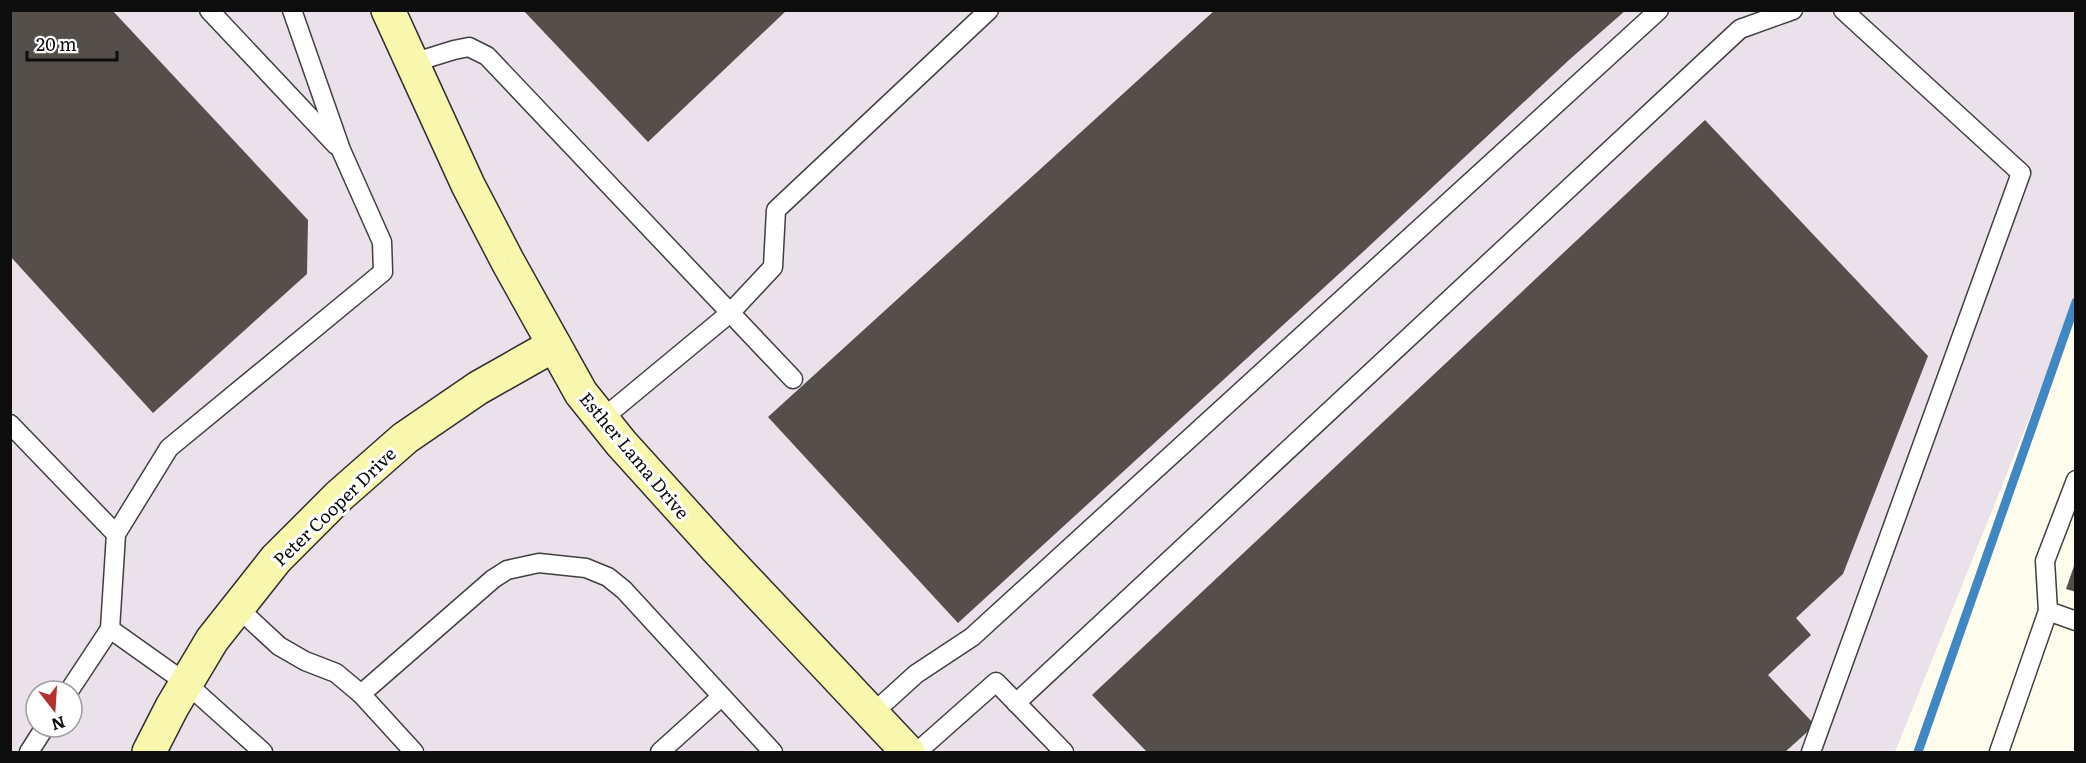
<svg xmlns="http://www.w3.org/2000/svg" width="2086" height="763" font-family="Literata,serif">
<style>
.industrial{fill:#eae1eb;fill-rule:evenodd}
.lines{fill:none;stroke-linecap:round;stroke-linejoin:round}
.stream{stroke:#4187c4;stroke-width:9}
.building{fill:#544f4a}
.lane-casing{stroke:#404040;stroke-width:21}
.secondary-casing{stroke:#2f2f2f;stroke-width:36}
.lane{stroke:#fff;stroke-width:18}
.secondary{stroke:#f9f6ad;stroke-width:33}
.labels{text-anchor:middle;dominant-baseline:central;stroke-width:6;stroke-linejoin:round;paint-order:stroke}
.street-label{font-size:18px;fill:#0d0d0d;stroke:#fff}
</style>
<rect width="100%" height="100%" fill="#fefced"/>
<path class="industrial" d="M 10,11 L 2075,11 L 2075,304 L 1895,752 L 11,752 ZM 36,691 L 72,691 L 72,727 L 36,727 Z"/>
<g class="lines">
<polyline class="stream" points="1918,752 2076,302"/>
</g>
<g class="building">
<polygon points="10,10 112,10 308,220 307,274 153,413 10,256"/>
<polygon points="523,10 787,10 648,142"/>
<polygon points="1215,10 1626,10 1569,60 1365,250 958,623 768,417"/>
<polygon points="1705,120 1928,356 1843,574 1796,618 1811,635 1768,675 1815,725 1785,752 1147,752 1092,695"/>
<polygon points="2075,563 2076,563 2076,592 2066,589"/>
</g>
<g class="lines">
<defs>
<g id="lane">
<polyline points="209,10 336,145"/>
<polyline points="412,63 454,50 469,47 487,56 793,379"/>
<polyline points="602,419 730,313 773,267 776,210 989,10"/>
<polyline points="10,424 116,534"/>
<polyline points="238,608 279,646 305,661 336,673 361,694 414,752"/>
<polyline points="2048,611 2076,621"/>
<polyline points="110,629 116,534 169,448 383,272 382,242 341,150 292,10"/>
<polyline points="69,691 110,629 186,683 263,752"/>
<polyline points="361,694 493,579 507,570 539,563 586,568 608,577 624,590 773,752"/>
<polyline points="1016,703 1740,29 1793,10"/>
<polyline points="872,714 916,674 972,637 1659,10"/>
<polyline points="29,752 45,727"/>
<polyline points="660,752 721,697"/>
<polyline points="917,752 996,682 1064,752"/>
<polyline points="1811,752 2021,173 1843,10"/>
<polyline points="1999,752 2048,611 2045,561 2076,480"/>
</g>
<g id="secondary">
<polyline points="388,10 468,185 508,262 581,393 621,443 717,549 908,752"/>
<polyline points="149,752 172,707 212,640 276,559 339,496 405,438 478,388 554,345"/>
</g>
</defs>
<use href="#lane" class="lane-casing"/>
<use href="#secondary" class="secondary-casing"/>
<use href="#lane" class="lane"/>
<use href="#secondary" class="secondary"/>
</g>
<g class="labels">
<g class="street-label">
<text transform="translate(635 455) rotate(50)">Esther Lama Drive</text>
<text transform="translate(334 506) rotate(-44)">Peter Cooper Drive</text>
</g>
</g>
<rect width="2086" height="763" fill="none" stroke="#0d0d0d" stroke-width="24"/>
<g transform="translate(54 709) rotate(163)"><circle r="28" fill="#ffffff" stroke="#9e9e9e" stroke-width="1.5"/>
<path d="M0-4.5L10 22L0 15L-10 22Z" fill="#b3312e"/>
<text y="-9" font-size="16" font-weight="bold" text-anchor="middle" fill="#0d0d0d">N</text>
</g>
<path d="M27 51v9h90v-9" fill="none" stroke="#0d0d0d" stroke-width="3"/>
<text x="36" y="51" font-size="18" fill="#0d0d0d" stroke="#ffffff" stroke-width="4.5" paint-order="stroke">20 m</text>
</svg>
